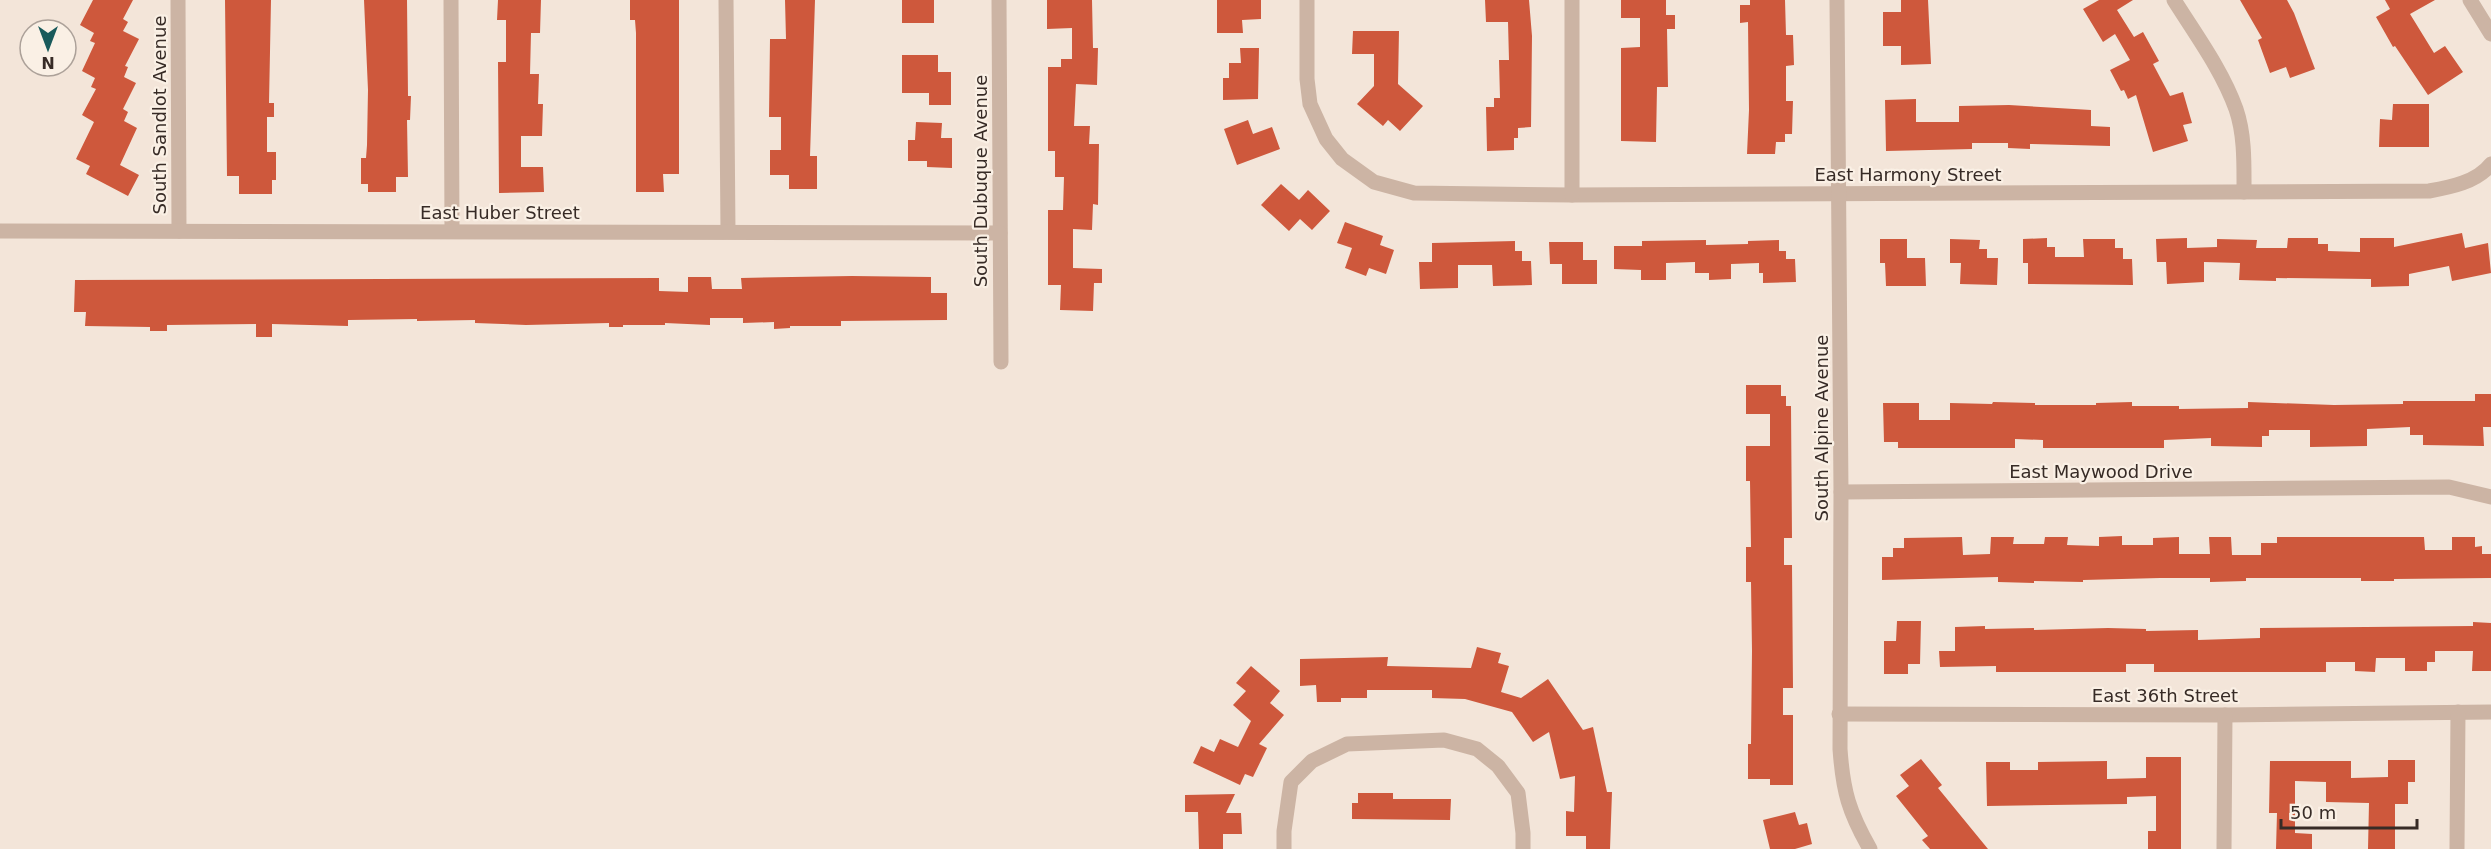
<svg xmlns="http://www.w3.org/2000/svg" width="2491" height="849" font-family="'DejaVu Sans',sans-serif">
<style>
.building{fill:#ce583c}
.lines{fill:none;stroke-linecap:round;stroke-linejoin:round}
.street{stroke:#ccb4a4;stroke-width:15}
.labels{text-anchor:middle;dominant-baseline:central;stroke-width:4.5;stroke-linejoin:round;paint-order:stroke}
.street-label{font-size:18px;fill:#372b26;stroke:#faf0e5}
</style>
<rect width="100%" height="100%" fill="#f3e5d9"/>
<g class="building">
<polygon points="93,0 133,0 123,19 128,22 123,31 139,39 125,66 128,67 124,77 136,83 123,109 128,112 124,121 137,128 120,165 139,175 128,196 86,174 90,166 76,159 94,122 82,115 96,89 91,87 95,78 82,71 95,43 90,41 94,33 80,25"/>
<polygon points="225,0 271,0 269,103 274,103 274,117 267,117 267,152 276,152 276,180 272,180 272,194 239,194 239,176 227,176"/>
<polygon points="364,0 407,0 408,96 411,96 410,120 407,120 408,177 396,177 396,192 368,192 368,184 361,184 361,158 366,158 367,145 368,90"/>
<polygon points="498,0 541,0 540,33 531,33 530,74 539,74 538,104 543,104 542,136 521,136 521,167 543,167 544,192 499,193 498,62 506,62 506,20 497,20"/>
<polygon points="630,0 679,0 679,174 663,174 664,192 636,192 636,33 635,20 630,20"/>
<polygon points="785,0 815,0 810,156 817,156 817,189 789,189 789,175 770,175 770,150 781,150 781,117 769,117 770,39 786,39"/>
<rect x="902" y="0" width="32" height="23"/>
<polygon points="1047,0 1092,0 1093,48 1098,48 1097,85 1076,84 1074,126 1090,126 1089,144 1099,144 1098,205 1093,204 1092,230 1073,229 1073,268 1102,269 1102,283 1094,283 1093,311 1060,310 1061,285 1048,285 1048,210 1063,210 1064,177 1055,177 1055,151 1048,151 1048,67 1061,67 1061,59 1072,59 1072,28 1047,29"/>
<polygon points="1217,0 1261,0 1261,19 1242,20 1243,33 1217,33"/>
<polygon points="1485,0 1529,0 1532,36 1531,127 1518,128 1518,138 1514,138 1514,150 1487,151 1486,107 1494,107 1494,98 1500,98 1499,60 1509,60 1508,22 1486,22"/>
<polygon points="1621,0 1666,0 1666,15 1675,15 1675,29 1667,29 1668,87 1657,87 1656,142 1621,141 1621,48 1640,47 1640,18 1621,18"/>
<polygon points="1750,0 1785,0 1786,35 1793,35 1794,65 1786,66 1786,101 1793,101 1792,134 1785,134 1785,142 1776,142 1775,154 1747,154 1749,110 1748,22 1740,23 1740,5 1750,5"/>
<polygon points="1901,0 1928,0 1931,64 1901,65 1901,46 1883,46 1883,12 1901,12"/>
<polygon points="2099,0 2133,0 2117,10 2134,37 2143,32 2159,61 2153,64 2170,96 2183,92 2192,123 2183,125 2188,141 2153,152 2136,95 2128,99 2124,90 2121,91 2110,70 2130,60 2115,34 2103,42 2083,9"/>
<polygon points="2240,0 2287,0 2294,13 2315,69 2290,78 2286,67 2270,73 2258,40 2262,38"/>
<polygon points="2385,0 2435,0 2410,14 2434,53 2445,46 2463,72 2428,95 2395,46 2393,47 2376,17 2390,9"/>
<polygon points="1353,31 1399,31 1398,84 1423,106 1400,131 1388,120 1383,126 1357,104 1374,86 1374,54 1352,54"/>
<polygon points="1240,48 1259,48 1258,99 1223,100 1223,78 1229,78 1229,63 1241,63"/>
<polygon points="902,55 938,55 938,72 951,72 951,105 929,105 929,93 902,93"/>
<polygon points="1916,99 1916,122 1959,122 1959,106 2009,105 2091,110 2091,126 2110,127 2110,146 2030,144 2030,149 2008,148 2008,143 1972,143 1972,149 1886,151 1885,100"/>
<polygon points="2393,104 2429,104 2429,147 2379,147 2380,119 2392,120"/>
<polygon points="1248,120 1253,134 1272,127 1280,149 1237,165 1224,129"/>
<polygon points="916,122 942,123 941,138 952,138 952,168 927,167 927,161 908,161 908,140 915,140"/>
<polygon points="1281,184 1299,200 1308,190 1330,211 1312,230 1300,219 1289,231 1261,205"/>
<polygon points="1345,222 1383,236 1380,245 1394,250 1386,274 1369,268 1366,276 1345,268 1352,248 1337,243"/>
<polygon points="2462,233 2465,248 2488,243 2491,273 2452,281 2449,266 2409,274 2409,286 2371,287 2371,279 2276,278 2276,281 2239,280 2240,263 2204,262 2204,282 2167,284 2166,262 2157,262 2156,239 2187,238 2187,248 2217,247 2217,239 2257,240 2256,248 2287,248 2288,238 2318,238 2318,244 2328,244 2328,251 2360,252 2360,238 2394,238 2394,247"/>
<polygon points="2047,238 2047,247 2055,247 2055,257 2084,257 2083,239 2115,239 2115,248 2123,248 2123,259 2132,259 2133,285 2028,284 2028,263 2023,263 2023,239"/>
<polygon points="1880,239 1907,239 1907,258 1925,258 1926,286 1886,286 1885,263 1880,263"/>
<polygon points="1950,239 1980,240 1979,249 1987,249 1987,258 1998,258 1997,285 1960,284 1961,263 1950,263"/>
<polygon points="1706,240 1706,245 1748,244 1748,241 1779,240 1779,251 1786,251 1786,259 1795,259 1796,282 1763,283 1763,273 1759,273 1759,263 1731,264 1731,279 1709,280 1709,273 1695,273 1695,262 1666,263 1666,280 1641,280 1641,270 1614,269 1614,246 1642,246 1642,241"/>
<polygon points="1515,241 1515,251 1522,251 1522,261 1531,261 1532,285 1493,286 1492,265 1458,265 1458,288 1420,289 1419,262 1432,262 1432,243"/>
<polygon points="1549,242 1583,242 1583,260 1597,260 1597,284 1562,284 1562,264 1550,264"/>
<polygon points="852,276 931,277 931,293 947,293 947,320 841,321 841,326 790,326 790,328 774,329 774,322 743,323 743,318 710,318 710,325 665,323 665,325 623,325 623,327 609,327 609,323 526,325 475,323 475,320 417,321 417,319 348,320 348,326 272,324 272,337 256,337 256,324 167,325 167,331 150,331 150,327 85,326 86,312 74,312 75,280 659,278 659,291 688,292 688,277 711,277 712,289 742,289 741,278"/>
<polygon points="1746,385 1781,385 1781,396 1786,396 1786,406 1791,406 1792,538 1784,538 1784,565 1792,565 1793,688 1783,688 1783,715 1793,715 1793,785 1770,785 1770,779 1748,779 1748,744 1751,744 1752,651 1751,582 1746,582 1746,547 1751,547 1750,481 1746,481 1746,446 1770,446 1770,414 1746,414"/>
<polygon points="2475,394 2491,394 2491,427 2483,427 2484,446 2423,445 2423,435 2410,435 2410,427 2367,429 2367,446 2310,447 2310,430 2269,430 2269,436 2262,436 2262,447 2211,446 2211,438 2164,440 2164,448 2043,448 2043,440 2015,439 2015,448 1898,448 1898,442 1884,442 1883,403 1919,403 1919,420 1950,420 1950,403 1992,404 1993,402 2035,403 2035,405 2096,405 2096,403 2132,402 2132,406 2179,406 2179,409 2248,408 2248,402 2334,405 2403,404 2403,401 2475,401"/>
<polygon points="2122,536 2122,545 2153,545 2153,538 2179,537 2179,554 2210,554 2209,537 2231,537 2232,555 2261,555 2261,543 2277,543 2277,537 2424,537 2425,550 2452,550 2452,537 2475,537 2475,547 2482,546 2482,554 2491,554 2491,578 2394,579 2394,581 2361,581 2361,578 2246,578 2246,581 2210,582 2210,578 2160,578 2083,580 2083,582 2034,581 2034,583 1998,582 1998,577 1882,580 1882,557 1893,557 1893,548 1904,548 1904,538 1962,537 1963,555 1990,554 1991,537 2014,537 2013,544 2044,544 2045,537 2068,537 2067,545 2099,546 2099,537"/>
<polygon points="1897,621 1921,621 1920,664 1908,664 1908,674 1884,674 1884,641 1896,641"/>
<polygon points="2473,622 2491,623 2491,671 2472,671 2473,651 2435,651 2435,662 2427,662 2427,671 2405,671 2405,658 2376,658 2375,672 2355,671 2355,662 2326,662 2326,672 2154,672 2154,664 2126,664 2126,672 1996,672 1996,666 1940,667 1939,651 1955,651 1955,627 1985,626 1985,629 2034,628 2034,630 2108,628 2146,629 2146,631 2198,630 2198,640 2260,638 2260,628 2473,626"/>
<polygon points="1477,647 1501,653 1498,663 1509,666 1501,692 1521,698 1548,679 1583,730 1593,727 1607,792 1612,792 1610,849 1586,849 1586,836 1566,836 1566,811 1574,812 1575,776 1560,779 1549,732 1533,742 1512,712 1465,699 1432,698 1432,690 1367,690 1367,698 1341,698 1341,702 1317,702 1316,685 1300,686 1300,659 1388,657 1387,666 1471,668"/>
<polygon points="1251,666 1280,691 1270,703 1284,715 1259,744 1267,748 1253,777 1245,774 1240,785 1193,763 1201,746 1214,752 1220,739 1238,747 1251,721 1233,705 1246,691 1236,683"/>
<polygon points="2146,757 2181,757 2181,849 2148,849 2148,831 2156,831 2156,796 2127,797 2127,804 1987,806 1986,762 2010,762 2010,770 2038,770 2038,762 2107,761 2107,779 2146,778"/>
<polygon points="1921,759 1942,785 1938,788 1988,849 1930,849 1922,840 1928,836 1896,796 1909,786 1900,775"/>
<polygon points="2388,760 2415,760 2415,782 2408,782 2408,804 2395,804 2395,849 2368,849 2369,803 2326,802 2326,782 2295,781 2295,833 2312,834 2312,849 2276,849 2277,813 2269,813 2270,761 2351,761 2351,778 2388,777"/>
<polygon points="1358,793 1393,793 1393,799 1451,799 1450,820 1352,819 1352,803 1358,803"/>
<polygon points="1235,794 1226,813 1241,813 1242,834 1223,834 1223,849 1199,849 1198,812 1185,812 1185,795"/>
<polygon points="1795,812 1799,825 1807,823 1812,844 1795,849 1770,849 1763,820"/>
</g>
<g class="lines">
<g class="street">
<polyline points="178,0 179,231"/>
<polyline points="451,0 452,231"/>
<polyline points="726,0 728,231"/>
<polyline points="999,0 1001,362"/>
<path d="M 1307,0 L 1307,79 L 1310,104 L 1326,139 L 1342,159 L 1374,182 L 1414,193 L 1572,195 L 2429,191 C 2451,187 2477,182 2491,164"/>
<path d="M 1837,0 L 1841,492 L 1840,749 C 1843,792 1849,812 1870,849"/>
<path d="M 2174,0 C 2196,35 2222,70 2236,109 C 2245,135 2244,165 2244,192"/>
<polyline points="2470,0 2491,34"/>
<polyline points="1572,195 1572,0"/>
<polyline points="0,231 1000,233"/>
<polyline points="1841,492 2449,487 2491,497"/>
<polyline points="1839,714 2225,715 2491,712"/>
<polyline points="1284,849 1284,831 1291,782 1312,761 1347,744 1444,740 1477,749 1498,766 1518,793 1523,833 1523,849"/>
<polyline points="2224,849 2225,715"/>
<polyline points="2457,849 2458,712"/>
</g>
</g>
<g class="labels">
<g class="street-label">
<text transform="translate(159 115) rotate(-90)">South Sandlot Avenue</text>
<text x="1908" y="174">East Harmony Street</text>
<text transform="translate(980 181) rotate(-90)">South Dubuque Avenue</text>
<text x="500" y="212">East Huber Street</text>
<text transform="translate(1821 428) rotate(-90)">South Alpine Avenue</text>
<text x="2101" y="471">East Maywood Drive</text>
<text x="2165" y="695">East 36th Street</text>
</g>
</g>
<g transform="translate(48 48) rotate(180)"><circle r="28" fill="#faf0e5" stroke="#aca199" stroke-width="1.5"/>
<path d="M0-4.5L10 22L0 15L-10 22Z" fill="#195a5b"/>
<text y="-9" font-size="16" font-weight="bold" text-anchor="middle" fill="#372b26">N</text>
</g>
<path d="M2281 819v9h136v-9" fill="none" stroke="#372b26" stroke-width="3"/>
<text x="2290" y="819" font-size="18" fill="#372b26" stroke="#faf0e5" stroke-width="4.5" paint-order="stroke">50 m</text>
</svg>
